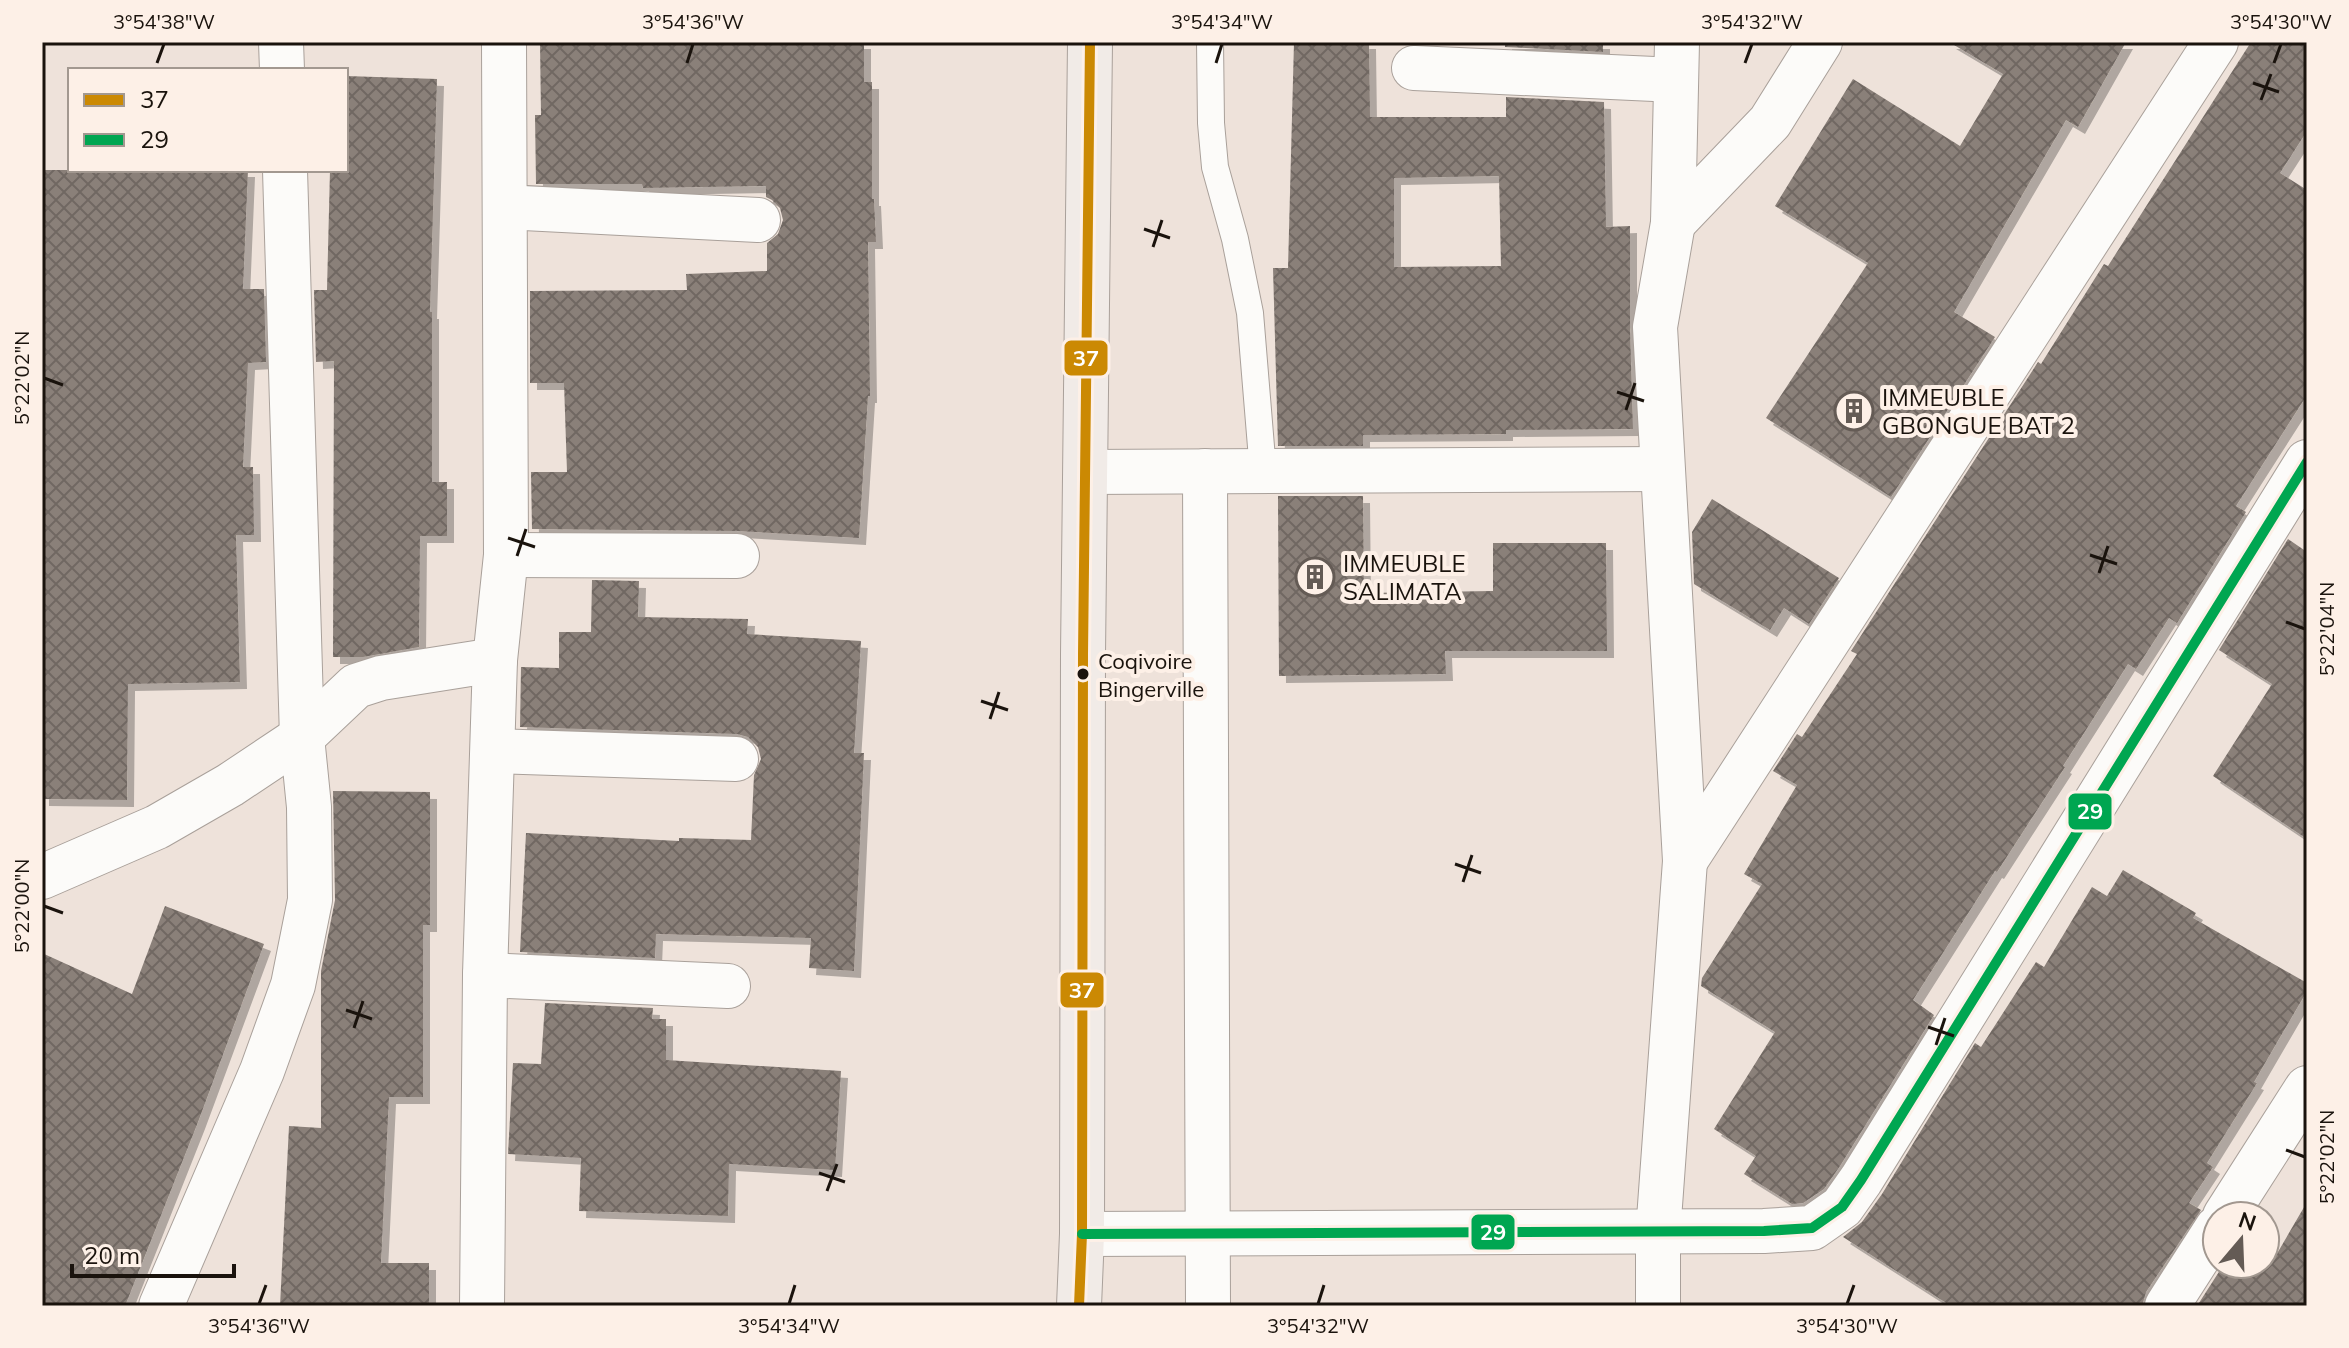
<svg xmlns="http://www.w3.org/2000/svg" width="2349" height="1348" font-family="Mulish,sans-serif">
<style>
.building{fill:url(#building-cross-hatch);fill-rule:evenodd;filter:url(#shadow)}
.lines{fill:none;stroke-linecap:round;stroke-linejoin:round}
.service-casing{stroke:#a9a09a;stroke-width:28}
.minor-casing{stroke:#a9a09a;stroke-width:46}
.secondary-casing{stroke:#a9a09a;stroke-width:46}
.service{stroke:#fcfbf9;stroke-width:26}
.minor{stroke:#fcfbf9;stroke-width:44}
.secondary{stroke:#f1ebe7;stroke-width:44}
.bus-1-casing{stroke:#fdf0e7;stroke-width:16}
.bus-2-casing{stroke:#fdf0e7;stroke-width:16}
.bus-1{stroke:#cb8903;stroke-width:10}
.bus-2{stroke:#00a651;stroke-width:10}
.ticks{fill:none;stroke:#1a130d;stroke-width:3}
.bus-dot{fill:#1a130d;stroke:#fdf0e7;stroke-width:3}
.labels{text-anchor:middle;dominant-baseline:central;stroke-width:8;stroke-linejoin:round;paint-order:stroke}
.bus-label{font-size:22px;fill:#1a130d;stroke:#fdf0e7;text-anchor:start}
.poi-label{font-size:24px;fill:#1a130d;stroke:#fdf0e7;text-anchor:start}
.line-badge{stroke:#fdf0e7;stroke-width:3}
.badge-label{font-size:22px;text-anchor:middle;font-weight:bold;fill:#fff}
.neatline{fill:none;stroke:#1a130d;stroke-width:3}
.ticks-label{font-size:20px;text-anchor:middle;fill:#1a130d}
</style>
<defs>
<pattern id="building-cross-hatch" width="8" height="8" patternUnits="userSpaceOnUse" patternTransform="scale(2)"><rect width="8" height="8" fill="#8a8079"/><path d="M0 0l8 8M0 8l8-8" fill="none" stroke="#706862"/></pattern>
<filter id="shadow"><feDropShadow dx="7" dy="7" stdDeviation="0" flood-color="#0004"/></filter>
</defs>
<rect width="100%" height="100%" fill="#eee2da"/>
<g class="building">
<polygon points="540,42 864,42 864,82 872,82 872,199 874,199 876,242 868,242 870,396 868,396 859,538 737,531 532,529 531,472 567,472 564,383 530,383 530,291 687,290 686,274 767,271 767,243 778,234 783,220 780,208 772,200 766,197 766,186 643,188 642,184 536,184 535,115 541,115"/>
<path d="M 1294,42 L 1369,42 L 1370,117 L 1506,117 L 1506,97 L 1604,102 L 1606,227 L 1630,226 L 1630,328 L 1633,429 L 1506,430 L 1506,434 L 1363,435 L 1363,446 L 1278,446 L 1273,268 L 1288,268 ZM 1499,176 L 1501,266 L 1394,267 L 1394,178 Z"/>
<polygon points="1505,42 1603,42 1603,52 1505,47"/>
<polygon points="1949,42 2126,42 2078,127 2066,120 1954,312 1995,337 1891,497 1766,418 1868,263 1775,206 1853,79 1960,146 2003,74"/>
<polygon points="2251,42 2307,42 2307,131 2280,173 2307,190 2307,395 2236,506 2246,512 2177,623 2169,618 2136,669 2128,664 2063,766 2065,767 1997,872 1995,871 1913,1000 1934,1015 1840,1166 1824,1189 1803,1203 1792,1204 1744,1174 1756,1156 1714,1129 1775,1032 1701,986 1702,978 1762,884 1744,874 1797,785 1773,771 1797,734 1802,737 1857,654 1851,651 2038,362 2041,364 2104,264 2108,266"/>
<polygon points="346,76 437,79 430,312 432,312 432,482 447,482 447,536 420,536 419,647 363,657 333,657 334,361 316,362 314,290 327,290 330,170 346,170"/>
<polygon points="42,170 248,170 243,289 264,289 266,362 248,363 243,467 253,467 254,535 236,535 240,682 128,684 127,800 42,799"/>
<polygon points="1278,496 1363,496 1364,593 1493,591 1493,543 1606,543 1607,651 1445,651 1446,674 1279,676"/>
<polygon points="1712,499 1839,578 1809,624 1784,608 1770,630 1694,584 1692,532"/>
<polygon points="2288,539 2307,552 2307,839 2213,776 2272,684 2219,650"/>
<polygon points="592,580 639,581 638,617 748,619 747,634 861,641 854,753 864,753 854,971 809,968 811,938 656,934 655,958 520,952 526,833 679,841 679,838 751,840 754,775 761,759 758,747 748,737 737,734 520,727 521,667 559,668 559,632 591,632"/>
<polygon points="333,791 430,792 430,925 423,925 423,1097 389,1097 381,1263 429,1263 429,1306 280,1306 289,1126 321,1128 321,971 335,900"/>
<polygon points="2123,870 2196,913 2193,918 2307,983 2307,991 2254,1082 2257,1083 2207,1163 2213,1167 2189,1203 2201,1210 2146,1292 2142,1306 1951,1306 1843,1237 1862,1222 1882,1194 1975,1043 1981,1047 2036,962 2044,967 2092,887 2107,896"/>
<polygon points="165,906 264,944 198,1122 125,1306 42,1306 42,953 132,994"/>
<polygon points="545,1003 653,1008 652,1019 666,1019 666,1060 841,1071 835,1170 729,1164 728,1216 579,1211 581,1158 508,1154 513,1063 541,1064"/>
<polygon points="2307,1202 2307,1306 2197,1306 2224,1264 2265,1264 2265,1251 2275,1257"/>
</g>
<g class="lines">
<defs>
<polyline id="service" points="1210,42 1211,123 1215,167 1235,239 1250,313 1263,471"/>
<g id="minor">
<polyline points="281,42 282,70"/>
<polyline points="1414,68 1676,80"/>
<polyline points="505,207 758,220"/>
<polyline points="1673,223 1770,122 1820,42"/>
<polyline points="1205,471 1208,1306"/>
<polyline points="1086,472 1662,469"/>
<polyline points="506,555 737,556"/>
<polyline points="494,751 736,759"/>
<polyline points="1685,861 2216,42"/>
<polyline points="42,877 157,827 230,785 302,737 356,686 381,678 495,660"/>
<polyline points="485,975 728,986"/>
<polyline points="2225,1216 2307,1088"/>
<polyline points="1082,1234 1764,1231 1812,1228 1842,1207 1861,1180 2307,462"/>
<polyline points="161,1306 262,1071 293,985 310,900 309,807 302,737 285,170"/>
<polyline points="482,1306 485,975 495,660 506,555 504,42"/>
<polyline points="1658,1306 1658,1233 1685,861 1655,327 1673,223 1677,42"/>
<polyline points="2167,1306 2217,1228"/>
</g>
<polyline id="secondary" points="1079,1306 1082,1234 1083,654 1090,42"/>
</defs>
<use href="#service" class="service-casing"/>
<use href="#minor" class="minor-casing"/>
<use href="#secondary" class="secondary-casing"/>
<use href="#service" class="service"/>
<use href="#minor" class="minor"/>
<use href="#secondary" class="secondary"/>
<defs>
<polyline id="bus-1" points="1079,1306 1082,1234 1083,654 1090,42"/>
<polyline id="bus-2" points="1082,1234 1764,1231 1812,1228 1842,1207 1861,1180 2307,462"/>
</defs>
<use href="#bus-1" class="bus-1-casing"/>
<use href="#bus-2" class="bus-2-casing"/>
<use href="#bus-1" class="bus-1"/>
<use href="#bus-2" class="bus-2"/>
</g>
<path class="ticks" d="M 157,63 L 164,44M 687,63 L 693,44M 1216,63 L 1222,44M 1745,63 L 1752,44M 2274,63 L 2281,44M 2253,83 L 2279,92M 2261,100 L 2271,74M 1144,229 L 1170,238M 1153,247 L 1162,220M 44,378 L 63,385M 1617,392 L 1644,401M 1626,410 L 1635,383M 508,538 L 535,547M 2090,555 L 2117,564M 517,556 L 526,529M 2099,573 L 2108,546M 2286,622 L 2305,629M 981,701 L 1008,710M 990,719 L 999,692M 1455,864 L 1481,873M 1463,882 L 1472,855M 44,906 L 63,913M 346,1010 L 372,1019M 1928,1027 L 1954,1036M 354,1028 L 363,1001M 1936,1045 L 1945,1018M 2286,1150 L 2305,1157M 819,1173 L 845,1182M 827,1191 L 837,1164M 259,1304 L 266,1285M 789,1304 L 795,1285M 1318,1304 L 1324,1285M 1847,1304 L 1854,1285"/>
<defs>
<symbol id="building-ring" viewBox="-11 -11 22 22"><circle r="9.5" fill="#fdf0e7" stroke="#645b55" stroke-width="1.5"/><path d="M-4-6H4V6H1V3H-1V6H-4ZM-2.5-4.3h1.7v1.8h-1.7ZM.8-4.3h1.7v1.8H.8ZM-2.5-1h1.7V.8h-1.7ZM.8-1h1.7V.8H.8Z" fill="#645b55"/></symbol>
</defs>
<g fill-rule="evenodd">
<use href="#building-ring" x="1832" y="389" width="44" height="44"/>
<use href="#building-ring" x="1293" y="555" width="44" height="44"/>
</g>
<circle class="bus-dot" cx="1083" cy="674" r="7"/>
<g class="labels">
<g class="bus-label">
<text x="1098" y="661">Coqivoire<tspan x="1098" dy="28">Bingerville</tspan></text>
</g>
<g class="poi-label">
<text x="1882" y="397">IMMEUBLE<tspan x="1882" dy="28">GBONGUE BAT 2</tspan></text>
<text x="1343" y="563">IMMEUBLE<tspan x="1343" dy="28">SALIMATA</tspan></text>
</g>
</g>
<g class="line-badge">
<rect x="1063" y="339" width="46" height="38" rx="8" fill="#cb8903"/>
<rect x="2067" y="792" width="46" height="39" rx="8" fill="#00a651"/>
<rect x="1059" y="971" width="46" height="38" rx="8" fill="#cb8903"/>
<rect x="1470" y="1213" width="46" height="38" rx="8" fill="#00a651"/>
</g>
<g class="badge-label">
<text x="1086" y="366">37</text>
<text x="2090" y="819">29</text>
<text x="1082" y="998">37</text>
<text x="1493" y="1240">29</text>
</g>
<rect width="2349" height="1348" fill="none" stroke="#fdf0e7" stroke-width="88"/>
<rect x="68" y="68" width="280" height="104" fill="#fdf0e7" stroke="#a29890" stroke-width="2"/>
<rect x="84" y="94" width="40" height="12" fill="#cb8903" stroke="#a29890" stroke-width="2"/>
<text x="140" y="108" font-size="24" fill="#1a130d">37</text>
<rect x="84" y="134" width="40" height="12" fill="#00a651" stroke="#a29890" stroke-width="2"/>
<text x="140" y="148" font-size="24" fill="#1a130d">29</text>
<g transform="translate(2241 1240) rotate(19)"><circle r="38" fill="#fdf0e7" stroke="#a29890" stroke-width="2"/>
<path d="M0-6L14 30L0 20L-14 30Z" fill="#645b55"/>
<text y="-12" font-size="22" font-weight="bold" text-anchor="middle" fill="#1a130d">N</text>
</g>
<path d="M72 1264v12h162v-12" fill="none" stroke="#1a130d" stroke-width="4"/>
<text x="84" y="1264" font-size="24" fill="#1a130d" stroke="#fdf0e7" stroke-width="6" paint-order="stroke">20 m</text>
<rect x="44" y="44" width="2261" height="1260" class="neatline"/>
<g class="ticks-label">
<text x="164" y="29">3°54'38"W</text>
<text x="693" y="29">3°54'36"W</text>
<text x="1222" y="29">3°54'34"W</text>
<text x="1752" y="29">3°54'32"W</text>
<text x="2281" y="29">3°54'30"W</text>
<text transform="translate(22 378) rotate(-90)" y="7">5°22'02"N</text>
<text transform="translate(2327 629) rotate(-90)" y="7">5°22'04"N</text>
<text transform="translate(22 906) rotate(-90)" y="7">5°22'00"N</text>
<text transform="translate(2327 1157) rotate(-90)" y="7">5°22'02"N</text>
<text x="259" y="1333">3°54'36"W</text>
<text x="789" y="1333">3°54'34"W</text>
<text x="1318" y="1333">3°54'32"W</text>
<text x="1847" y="1333">3°54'30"W</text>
</g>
</svg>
